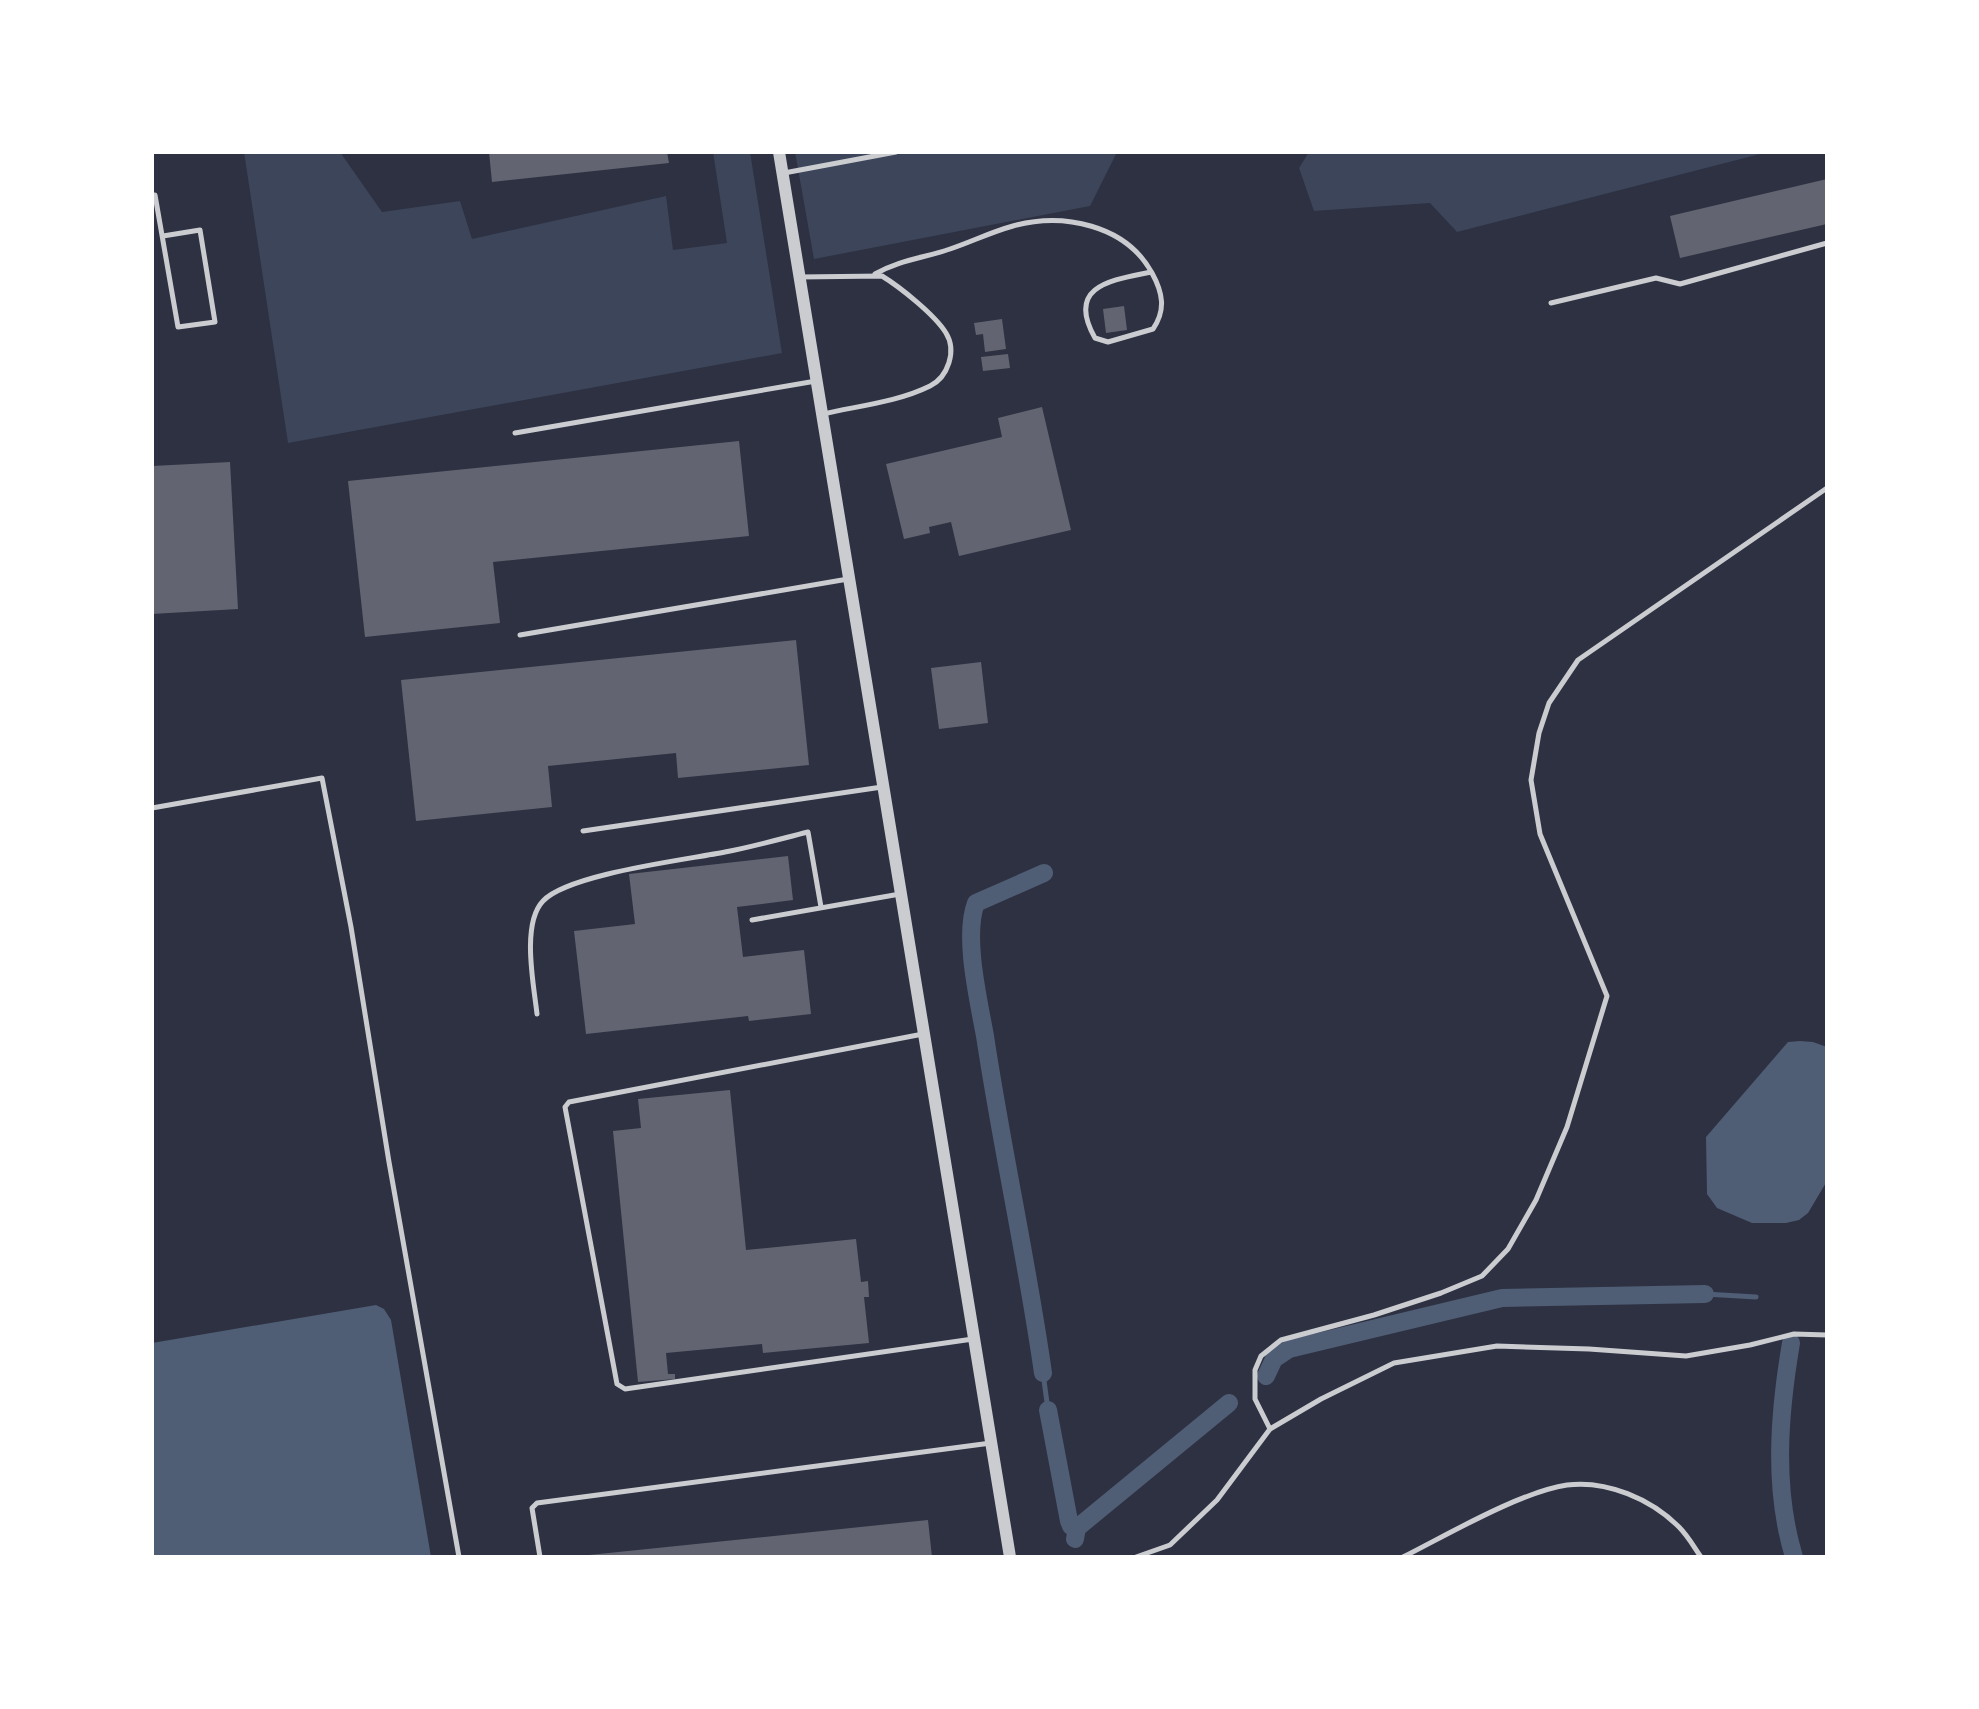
<svg xmlns="http://www.w3.org/2000/svg" width="1979" height="1709" font-family="'Work Sans',sans-serif">
<style>
.green{fill:#3c4559}
.water{fill:#4f5d75}
.lines{fill:none;stroke-linecap:round;stroke-linejoin:round}
.stream{stroke:#4f5d75;stroke-width:5}
.canal{stroke:#4f5d75;stroke-width:18}
.building{fill:#626471}
.service{stroke:#caccd0;stroke-width:5}
.tertiary{stroke:#caccd0;stroke-width:12}
</style>
<rect width="100%" height="100%" fill="#2d3142"/>
<g class="green">
<polygon points="244,152 340,152 382,212 460,201 472,239 666,196 673,250 727,243 713,152 750,152 782,353 288,443"/>
<polygon points="795,152 1117,152 1090,206 814,259"/>
<polygon points="1309,152 1768,152 1457,232 1430,203 1314,211 1299,168"/>
</g>
<g class="water">
<polygon points="1800,1041 1813,1042 1827,1047 1827,1181 1808,1213 1799,1220 1786,1223 1752,1223 1717,1208 1707,1194 1706,1137 1788,1042"/>
<polygon points="376,1305 384,1309 391,1320 431,1557 152,1557 152,1343"/>
</g>
<g class="lines">
<g class="stream">
<polyline points="1705,1294 1756,1297"/>
<polyline points="1043,1373 1048,1410"/>
</g>
<g class="canal">
<path d="M 1791,1343 C 1779,1414 1773,1488 1794,1557"/>
<path d="M 1043,1373 C 1027,1260 1002,1149 985,1036 C 979,1002 963,936 976,903 L 1044,873"/>
<polyline points="1266,1376 1274,1359 1289,1349 1502,1298 1705,1294"/>
<polyline points="1048,1410 1069,1521 1071,1526 1077,1528"/>
<polyline points="1075,1539 1077,1528 1229,1403"/>
</g>
</g>
<g class="building">
<polygon points="489,152 667,152 669,163 492,182"/>
<polygon points="1827,179 1827,224 1680,258 1670,216"/>
<polygon points="1124,306 1127,330 1106,333 1103,309"/>
<polygon points="1002,319 1006,349 985,352 983,334 976,335 974,323"/>
<polygon points="1008,354 1010,368 983,371 981,357"/>
<polygon points="1042,407 1071,530 959,556 951,522 929,527 930,533 904,539 886,464 1002,437 998,418"/>
<polygon points="739,441 749,536 493,562 500,623 365,637 348,481"/>
<polygon points="230,462 238,609 152,614 152,466"/>
<polygon points="796,640 809,765 678,778 676,753 548,766 552,807 416,821 401,680"/>
<polygon points="981,662 988,723 939,729 931,668"/>
<polygon points="788,856 793,900 737,907 743,957 804,950 811,1014 749,1021 748,1016 586,1034 574,931 635,924 629,874"/>
<polygon points="730,1090 746,1250 856,1239 861,1282 868,1281 869,1297 864,1297 869,1343 763,1353 762,1344 666,1353 668,1374 675,1374 675,1379 638,1382 613,1131 641,1128 638,1099"/>
<polygon points="928,1520 932,1557 589,1557 589,1555"/>
</g>
<g class="lines">
<g class="service">
<polyline points="784,173 896,152"/>
<polyline points="152,195 155,195 178,327 215,322 200,230 163,236"/>
<path d="M 875,274 C 899,260 924,258 950,249 C 971,242 991,232 1013,226 C 1063,212 1126,225 1152,273 C 1163,293 1166,310 1153,329 L 1108,342 L 1095,338 C 1065,285 1113,280 1151,272"/>
<path d="M 799,277 L 882,276 C 900,287 935,315 946,333 C 957,351 948,377 930,386 C 898,402 857,406 823,414"/>
<polyline points="1551,303 1656,278 1680,284 1827,243"/>
<polyline points="515,433 816,381"/>
<polyline points="520,635 848,579"/>
<polyline points="152,808 322,778 351,927 389,1162 459,1557"/>
<polyline points="583,831 882,787"/>
<polyline points="752,920 900,894"/>
<path d="M 537,1014 C 534,986 521,924 543,901 C 568,874 685,860 725,852 C 752,847 780,839 808,832 L 821,907"/>
<polyline points="923,1034 569,1102 565,1107 617,1384 625,1389 973,1339"/>
<polyline points="1270,1429 1255,1399 1255,1370 1261,1356 1281,1340 1374,1315 1441,1293 1482,1276 1508,1249 1536,1200 1567,1127 1607,996 1540,834 1531,780 1539,733 1549,703 1578,660 1827,488"/>
<polyline points="540,1557 532,1508 537,1503 991,1443"/>
<polyline points="1136,1557 1170,1545 1217,1500 1270,1429 1321,1399 1394,1363 1497,1346 1589,1349 1686,1356 1750,1345 1794,1334 1827,1335"/>
<path d="M 1403,1557 C 1447,1535 1520,1492 1567,1485 C 1607,1480 1651,1499 1679,1527 C 1688,1536 1694,1547 1701,1557"/>
</g>
<polyline class="tertiary" points="779,152 1010,1557"/>
</g>
<rect width="1979" height="1709" fill="none" stroke="#ffffff" stroke-width="308"/>
</svg>
